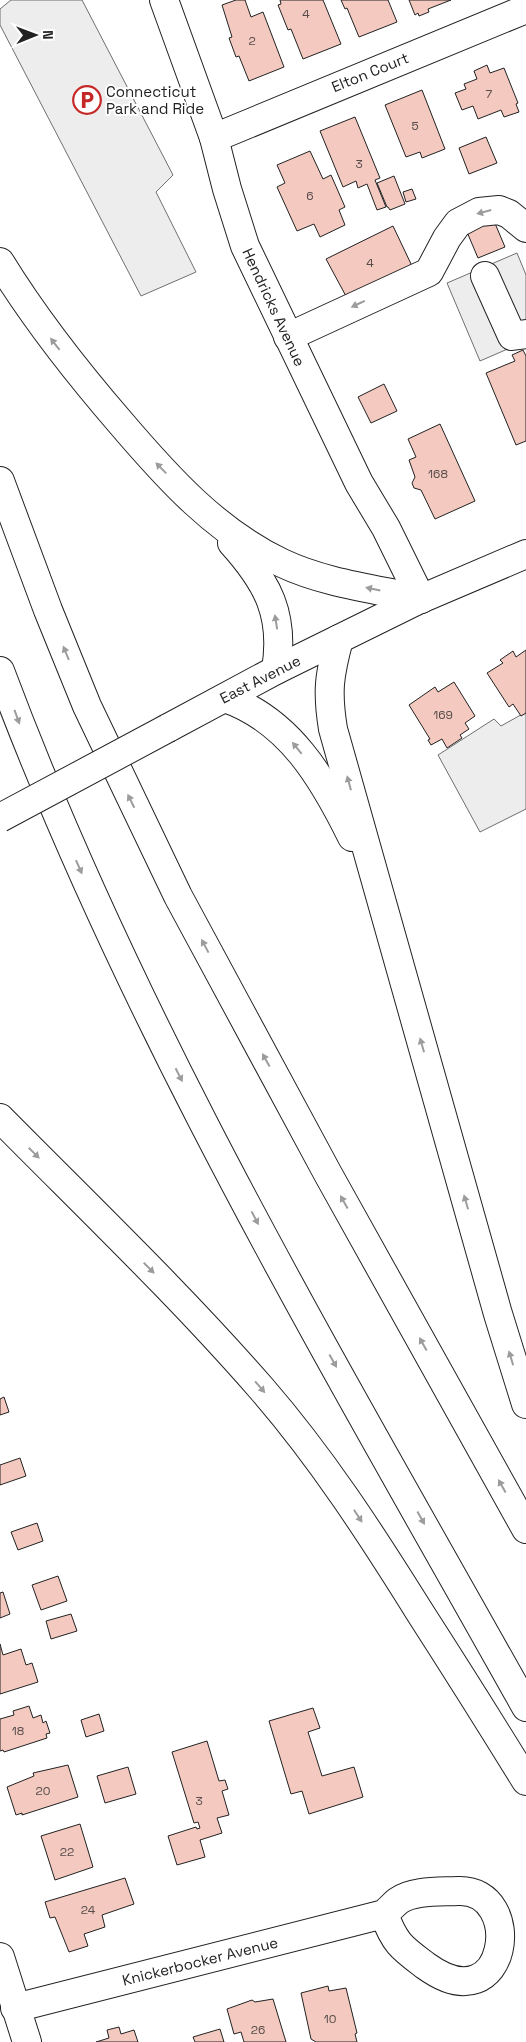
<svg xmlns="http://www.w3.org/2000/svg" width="526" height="2042" font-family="'Space Grotesk',sans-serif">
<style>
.parking{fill:#ededed;stroke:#6f6f6f}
.building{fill:#f3c9c0;stroke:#222}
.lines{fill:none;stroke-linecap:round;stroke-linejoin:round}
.minor-casing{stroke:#222;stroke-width:30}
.major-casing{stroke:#222;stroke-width:30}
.highway-casing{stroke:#222;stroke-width:30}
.minor{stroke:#fff;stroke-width:28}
.major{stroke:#fff;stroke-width:28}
.highway{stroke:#fff;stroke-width:28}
.major-bridge-casing{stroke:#222;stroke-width:30;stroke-linecap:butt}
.major-bridge{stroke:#fff;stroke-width:28}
.oneway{fill:#9c9c9c}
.labels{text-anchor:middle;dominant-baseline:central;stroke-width:4;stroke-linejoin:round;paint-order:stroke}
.number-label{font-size:12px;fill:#564c4a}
.street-label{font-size:15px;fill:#222;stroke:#fff}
.poi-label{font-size:15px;fill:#222;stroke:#fff;text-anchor:start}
</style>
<rect width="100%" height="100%" fill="#fff"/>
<g class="parking">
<polygon points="11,0 82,0 173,175 156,192 196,272 141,296 0,25 0,9"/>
<polygon points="517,253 526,275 526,341 480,361 447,283"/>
<polygon points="526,712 526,809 480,832 438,755 494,719 501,726"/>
</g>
<g class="building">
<polygon points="236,0 245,0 251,17 263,12 284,67 249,81 239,56 236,57 229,38 232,37 222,5"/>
<polygon points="280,0 323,0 341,44 303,59 291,29 288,30 278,5 281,4"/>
<polygon points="341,0 388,0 397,22 359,37 347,8 345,9"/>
<polygon points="409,0 451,0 428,9 429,12 419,16 418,13 415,15"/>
<polygon points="487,65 490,73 504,68 518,103 516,104 519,112 504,117 501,110 478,119 473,106 462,110 455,93 466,89 464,84 477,79 474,71"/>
<polygon points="422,90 445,149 422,158 420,152 406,157 385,105"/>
<polygon points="355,117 380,178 375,180 386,207 377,210 367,184 358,188 356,181 343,187 320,131"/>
<polygon points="486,137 497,163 469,174 459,148"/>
<polygon points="310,151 323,179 331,175 345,207 339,210 345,225 320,237 314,224 297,231 277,187 285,183 277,165"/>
<polygon points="394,176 405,204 390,210 388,207 387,207 377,183"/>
<polygon points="412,189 416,199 406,202 403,192"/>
<polygon points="494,221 505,247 478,258 467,232"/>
<polygon points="393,226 412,266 347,298 326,259"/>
<polygon points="523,350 526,356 526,441 516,445 486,373 515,361 512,355"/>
<polygon points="384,384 397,411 371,423 358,397"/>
<polygon points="440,424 475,501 435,519 421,490 414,488 412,483 415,477 409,460 416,457 408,439"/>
<polygon points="526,650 526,713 521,716 513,704 509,707 487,673 503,663 500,660 513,651 516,657"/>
<polygon points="454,682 475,716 465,723 469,729 460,735 462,738 447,748 442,739 431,745 428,740 430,739 409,705 435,687 438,692"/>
<polygon points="4,1397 9,1412 0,1415 0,1399"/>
<polygon points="20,1458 26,1476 0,1485 0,1465"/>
<polygon points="37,1523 43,1541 18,1550 11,1532"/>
<polygon points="58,1576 67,1601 41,1610 32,1585"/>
<polygon points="3,1592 10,1614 0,1618 0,1593"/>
<polygon points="71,1614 77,1631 51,1639 46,1621"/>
<polygon points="0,1644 3,1655 21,1649 26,1665 32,1663 38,1682 0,1694"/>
<polygon points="29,1706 33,1718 41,1715 43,1723 46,1721 50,1733 46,1734 47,1738 4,1752 3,1750 0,1751 0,1719 14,1715 13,1711"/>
<polygon points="313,1708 320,1728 308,1732 322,1776 354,1767 363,1797 309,1814 302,1791 291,1794 269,1721"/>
<polygon points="99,1714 104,1731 86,1737 81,1720"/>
<polygon points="207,1741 219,1781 225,1780 228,1789 222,1791 229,1815 217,1818 222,1833 200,1840 205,1857 177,1865 168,1836 196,1827 197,1829 200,1828 198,1822 194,1823 172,1752"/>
<polygon points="68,1765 78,1797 22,1815 22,1813 16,1815 7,1787 34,1776 33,1773"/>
<polygon points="128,1767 136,1794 105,1803 97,1776"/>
<polygon points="80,1824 93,1867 55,1880 41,1836"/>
<polygon points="125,1878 134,1904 102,1915 105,1927 84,1934 88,1946 69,1952 55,1917 50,1918 45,1902"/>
<polygon points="328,1986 329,1991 346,1988 357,2033 355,2034 357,2042 316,2042 311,2039 301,1993"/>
<polygon points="273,1999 286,2042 244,2042 241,2032 234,2034 227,2009 252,2000 255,2002"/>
<polygon points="119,2027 121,2034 134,2030 138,2042 96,2042 109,2038 107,2030"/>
<polygon points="220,2029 224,2042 195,2042 193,2037"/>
</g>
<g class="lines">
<defs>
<g id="minor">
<polyline points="164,0 214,138 227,189 245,246 359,483 386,528 421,599"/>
<polyline points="214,138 526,9"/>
<polyline points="485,276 512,336 526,334"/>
<polyline points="288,337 429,272 447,238 458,223 479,212 499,210 509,214 526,228"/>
<polyline points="0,1957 27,2042"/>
<path d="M 15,2008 L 384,1914 C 389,1910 393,1905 398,1901 C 413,1890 440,1892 458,1891 C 526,1888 509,2026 426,1966 C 402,1948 395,1944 384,1914"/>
</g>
<polyline id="major" points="168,728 276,670 416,601 526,554"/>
<g id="highway">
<path d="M 0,262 C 35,319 76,371 120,422 C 166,476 216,532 282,563 C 324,583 375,589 421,599"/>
<polyline points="0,481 48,610 87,706 178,896 328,1174 526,1529"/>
<path d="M 232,543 C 268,583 285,615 276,670"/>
<path d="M 339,639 C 329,676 327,692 333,729 L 498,1314 L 526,1404"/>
<path d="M 0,671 C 136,1035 337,1369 526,1707"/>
<path d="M 225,698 C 289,720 323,778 352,837"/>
<path d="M 0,1118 C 88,1207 179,1294 261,1388 C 321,1457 371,1534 419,1611 C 455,1667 491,1724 526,1781"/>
</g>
</defs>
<use href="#minor" class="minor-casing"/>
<use href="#major" class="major-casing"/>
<use href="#highway" class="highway-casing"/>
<use href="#minor" class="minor"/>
<use href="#major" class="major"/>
<use href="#highway" class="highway"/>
<defs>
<polyline id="major-bridge" points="0,818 168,728"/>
</defs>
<use href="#major-bridge" class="major-bridge-casing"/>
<use href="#major-bridge" class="major-bridge"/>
</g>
<defs><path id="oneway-solid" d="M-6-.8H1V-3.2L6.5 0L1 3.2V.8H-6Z" transform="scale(1.25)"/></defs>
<g class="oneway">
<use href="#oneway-solid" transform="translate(484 212) rotate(165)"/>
<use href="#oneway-solid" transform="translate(358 304) rotate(155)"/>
<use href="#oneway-solid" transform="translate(55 344) rotate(-128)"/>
<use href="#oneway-solid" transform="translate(161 468) rotate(-134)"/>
<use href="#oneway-solid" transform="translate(373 589) rotate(-168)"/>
<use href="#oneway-solid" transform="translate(276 622) rotate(-99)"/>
<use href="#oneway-solid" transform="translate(66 653) rotate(-112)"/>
<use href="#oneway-solid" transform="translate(17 717) rotate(70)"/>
<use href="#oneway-solid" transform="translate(297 748) rotate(-129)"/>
<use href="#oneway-solid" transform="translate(349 783) rotate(-105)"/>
<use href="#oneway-solid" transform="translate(131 801) rotate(-116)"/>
<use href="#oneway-solid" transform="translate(79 867) rotate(66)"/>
<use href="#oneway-solid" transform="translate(205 946) rotate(-118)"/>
<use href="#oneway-solid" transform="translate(422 1045) rotate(-106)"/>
<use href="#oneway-solid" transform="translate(266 1060) rotate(-119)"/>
<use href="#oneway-solid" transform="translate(179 1075) rotate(63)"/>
<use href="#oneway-solid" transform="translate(34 1153) rotate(45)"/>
<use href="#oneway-solid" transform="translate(344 1202) rotate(-119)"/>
<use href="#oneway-solid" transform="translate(466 1202) rotate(-106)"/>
<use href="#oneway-solid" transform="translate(255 1218) rotate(62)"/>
<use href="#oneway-solid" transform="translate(149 1268) rotate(45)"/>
<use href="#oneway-solid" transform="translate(423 1344) rotate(-119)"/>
<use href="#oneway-solid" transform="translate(511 1358) rotate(-107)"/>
<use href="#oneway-solid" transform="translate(333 1361) rotate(61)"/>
<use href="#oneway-solid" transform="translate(260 1387) rotate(49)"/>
<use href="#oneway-solid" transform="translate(502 1486) rotate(-119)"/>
<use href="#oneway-solid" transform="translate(358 1516) rotate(57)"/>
<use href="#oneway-solid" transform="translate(421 1518) rotate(61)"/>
</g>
<defs>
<symbol id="parking-ring" viewBox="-11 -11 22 22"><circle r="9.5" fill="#fff" stroke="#c62828" stroke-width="1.5"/><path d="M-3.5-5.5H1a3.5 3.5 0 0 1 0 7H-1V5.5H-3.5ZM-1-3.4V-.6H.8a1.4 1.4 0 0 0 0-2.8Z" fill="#c62828"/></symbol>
</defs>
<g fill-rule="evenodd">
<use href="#parking-ring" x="71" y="84" width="32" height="32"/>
</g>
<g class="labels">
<g class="number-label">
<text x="306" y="14">4</text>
<text x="252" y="41">2</text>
<text x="489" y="94">7</text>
<text x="415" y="126">5</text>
<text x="359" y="164">3</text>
<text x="310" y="196">6</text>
<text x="370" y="263">4</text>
<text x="438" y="474">168</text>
<text x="443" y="715">169</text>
<text x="18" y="1731">18</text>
<text x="43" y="1791">20</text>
<text x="199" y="1801">3</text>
<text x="67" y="1852">22</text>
<text x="88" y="1910">24</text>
<text x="330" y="2019">10</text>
<text x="258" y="2030">26</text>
</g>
<g class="street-label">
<text transform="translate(370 72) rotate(-22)">Elton Court</text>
<text transform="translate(274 307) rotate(65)">Hendricks Avenue</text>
<text transform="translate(260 679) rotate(-27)">East Avenue</text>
<text transform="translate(200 1961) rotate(-14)">Knickerbocker Avenue</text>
</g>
<g class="poi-label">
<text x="106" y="91">Connecticut<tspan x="106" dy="17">Park and Ride</tspan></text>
</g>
</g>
<g transform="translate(35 35) rotate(89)" stroke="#ffffff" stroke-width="4" paint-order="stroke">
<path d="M0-4L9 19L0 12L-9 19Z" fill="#222222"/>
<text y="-8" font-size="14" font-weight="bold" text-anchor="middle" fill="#222222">N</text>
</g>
</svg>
